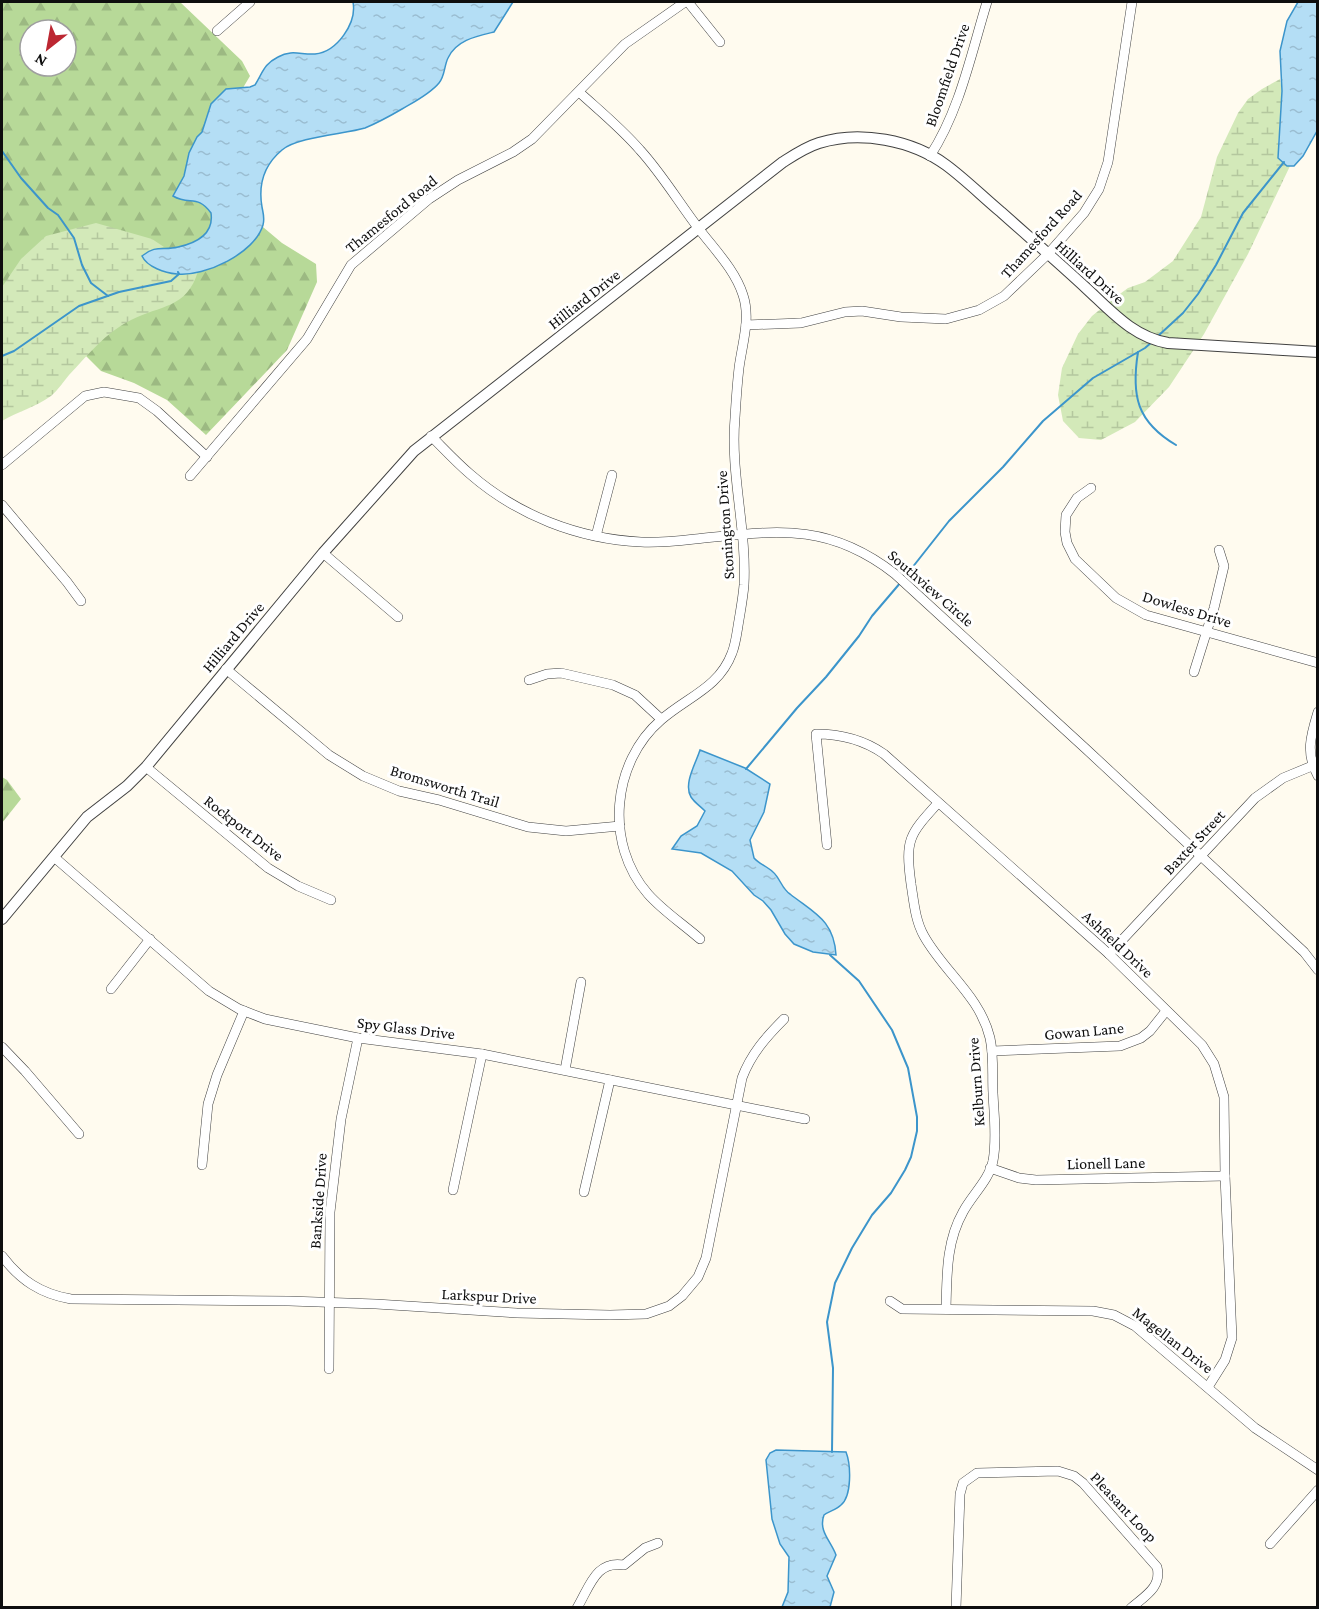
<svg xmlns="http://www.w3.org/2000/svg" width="1319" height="1609" font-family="'Crimson Pro',serif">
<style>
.forest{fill:url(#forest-firs);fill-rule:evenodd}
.wetland{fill:url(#wetland-marsh)}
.water{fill:url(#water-ripples);stroke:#3c95cb;stroke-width:1.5}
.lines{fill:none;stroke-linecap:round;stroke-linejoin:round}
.stream{stroke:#3c95cb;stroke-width:2}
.minor-casing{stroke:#414141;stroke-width:10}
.tertiary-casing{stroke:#414141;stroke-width:12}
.minor{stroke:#fff;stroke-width:9}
.tertiary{stroke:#fff;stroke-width:10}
.labels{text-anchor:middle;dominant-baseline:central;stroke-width:6;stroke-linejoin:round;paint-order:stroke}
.street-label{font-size:16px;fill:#0e0e0e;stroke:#fff}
</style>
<defs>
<pattern id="forest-firs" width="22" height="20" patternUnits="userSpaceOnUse" patternTransform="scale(1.5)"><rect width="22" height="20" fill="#b7d998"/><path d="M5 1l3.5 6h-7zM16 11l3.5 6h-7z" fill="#9cb982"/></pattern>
<pattern id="wetland-marsh" width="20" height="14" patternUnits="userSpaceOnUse" patternTransform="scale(1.5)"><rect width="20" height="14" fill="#d3e9b9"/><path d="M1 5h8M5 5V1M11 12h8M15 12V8" fill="none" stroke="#b4c79e"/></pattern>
<pattern id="water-ripples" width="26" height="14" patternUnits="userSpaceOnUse" patternTransform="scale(1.5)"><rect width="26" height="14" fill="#b4def5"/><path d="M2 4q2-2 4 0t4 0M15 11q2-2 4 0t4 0" fill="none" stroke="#9abdd1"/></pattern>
</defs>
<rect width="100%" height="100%" fill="#fffbef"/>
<g class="forest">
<path d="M 2,2 L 180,2 L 242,61 L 250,76 L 237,98 L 244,211 L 282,243 L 316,264 L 317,282 L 287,350 L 206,435 L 167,400 L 134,383 L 101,371 L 76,346 L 2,376 ZM 30,30 L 66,30 L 66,66 L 30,66 Z"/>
<polygon points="2,777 7,780 21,799 2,823"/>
</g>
<g class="wetland">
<polygon points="1280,79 1282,91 1278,148 1287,166 1290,166 1248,254 1204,334 1169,387 1135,422 1101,440 1079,438 1063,421 1058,395 1062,368 1078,334 1092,316 1109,302 1128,288 1145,282 1173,261 1201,217 1217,157 1238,113 1248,99 1262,89"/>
<path d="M 96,223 L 152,239 L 164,247 L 148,251 L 194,273 L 198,271 C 187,309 160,305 131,320 C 105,333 88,355 69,375 C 63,382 58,390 51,396 C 36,407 17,412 2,421 L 2,287 L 21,259 L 46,236 Z"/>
</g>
<g class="water">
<path d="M 353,2 L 513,2 L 494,32 C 477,36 456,40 448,58 C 444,66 445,76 439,83 C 430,94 414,102 402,109 C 390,116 377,123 365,128 C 345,134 297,137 282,150 C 264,165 258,184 262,207 C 263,213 265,218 263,225 C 255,253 205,277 177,274 C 165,273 147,267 142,256 C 156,244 164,251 178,247 C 196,243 214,234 211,213 C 197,194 190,206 173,196 L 184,176 L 189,153 L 197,137 L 202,132 L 211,104 L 226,89 L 250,87 L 255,85 C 263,72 264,64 278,57 C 292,49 301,55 315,54 C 337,52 357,23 353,2 Z"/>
<polygon points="1298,2 1317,2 1317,131 1303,156 1294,166 1287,166 1278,158 1282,91 1280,51 1287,21"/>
<path d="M 700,750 L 745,768 L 770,784 L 764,812 L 750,840 L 754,858 C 759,864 767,866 773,872 C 780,878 782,889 790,894 C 814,913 834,920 836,955 L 813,952 L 794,944 L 785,934 L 771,910 L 763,901 L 754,895 L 732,871 L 701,853 L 672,849 L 681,836 L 697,826 L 705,811 C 700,806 694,802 691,797 C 683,784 696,763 700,750 Z"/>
<path d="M 776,1450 L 846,1452 C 851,1465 852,1496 841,1505 C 836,1510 829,1511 824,1515 C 818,1531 831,1541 836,1555 L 827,1576 L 834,1592 L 830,1607 L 782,1607 L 788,1592 L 789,1557 L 780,1544 L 772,1519 L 766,1460 L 770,1453 Z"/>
</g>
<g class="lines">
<g class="stream">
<polyline points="2,151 21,178 48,208 58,215 74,238 82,265 91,283 108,296"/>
<polyline points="1158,336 1183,313 1198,294 1216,265 1243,213 1284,162"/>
<path d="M 1138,352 C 1131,396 1137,422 1176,445"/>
<polyline points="2,356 14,351 79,306 119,292 171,281 179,274 178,272"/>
<polyline points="904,578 949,521 1003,467 1043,421 1093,378 1145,348 1152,342"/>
<polyline points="746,769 797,708 826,677 859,636 872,616 901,582"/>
<polyline points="830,955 859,981 892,1030 908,1068 917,1117 917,1131 911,1157 905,1170 891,1193 872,1215 852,1248 835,1283 827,1322 833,1368 832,1452"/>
</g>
<defs>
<g id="minor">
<polyline points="688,2 720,42"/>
<polyline points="217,31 250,2"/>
<path d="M 579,92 C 600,111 622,129 640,150 C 662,174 679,203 699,229 C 715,250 735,270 743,295 C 751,319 742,344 739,368 C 737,385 736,401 735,418 C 730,473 747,530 744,585 C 743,597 741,608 739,620 C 737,631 736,643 732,653 C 719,688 687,697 661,720 C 612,762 604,844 648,894 C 663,911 683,924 700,939"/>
<path d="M 930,156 C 960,110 971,54 987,2"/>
<polyline points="746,325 801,323 845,312 862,311 901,317 946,319 979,310 1004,296 1048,254 1084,213 1099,189 1108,162 1132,2"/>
<path d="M 431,436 C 444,449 456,462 470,474 C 517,515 578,539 641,542 C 659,543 677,541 695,539 C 775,531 827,521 895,574 L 1086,749 L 1304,952 L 1318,970"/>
<polyline points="2,465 85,396 104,392 139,398 157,411 207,457"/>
<polyline points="190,476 307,339 351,265 429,199 458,180 513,152 532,139 625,44 685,2"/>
<polyline points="1091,488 1077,498 1066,515 1065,532 1067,543 1075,559 1116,598 1146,615 1318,663"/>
<polyline points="2,505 67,582 81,601"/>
<polyline points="596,536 612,475"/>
<polyline points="323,553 398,617"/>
<polyline points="226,669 329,755 363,776 399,791 439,800 528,827 566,831 620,826"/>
<polyline points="1194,672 1214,608 1224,566 1219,550"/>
<polyline points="529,680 547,674 561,673 613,685 635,695 661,719"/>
<path d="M 1318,712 C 1311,735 1305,753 1318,776"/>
<polyline points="146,767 268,868 298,886 331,900"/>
<path d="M 938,803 C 909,835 905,839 911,884 C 914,902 915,920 924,936 C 944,972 980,996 990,1038 C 994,1056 992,1075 993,1093 C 994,1115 997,1139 993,1161 C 989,1180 972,1195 963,1212 C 946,1242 947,1275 946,1309"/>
<path d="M 827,845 L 816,734 C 841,734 864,740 884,754 L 1109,954 L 1202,1045 L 1214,1064 L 1224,1097 L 1225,1176 L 1232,1338 L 1225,1360 L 1208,1387"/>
<polyline points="54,857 209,991 239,1009 265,1019 358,1038 482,1054 805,1119"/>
<polyline points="1109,954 1255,798 1283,778 1312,766"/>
<polyline points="111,989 150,939"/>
<polyline points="2,1047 25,1071 79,1134"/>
<polyline points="992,1051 1120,1046 1141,1038 1150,1031 1166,1011"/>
<polyline points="565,1070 581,982"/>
<polyline points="202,1165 208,1104 217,1075 244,1011"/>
<polyline points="990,1168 1019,1178 1036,1180 1225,1176"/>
<polyline points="453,1190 482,1054"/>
<polyline points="584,1192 610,1080"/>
<path d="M 2,1256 C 20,1280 41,1294 71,1299 L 289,1301 L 376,1304 L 517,1313 L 610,1315 L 646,1314 L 669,1306 L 682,1296 L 698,1277 L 706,1258 L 742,1078 C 751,1054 766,1037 784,1019"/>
<polyline points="890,1301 902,1309 1093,1311 1114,1315 1135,1326 1255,1428 1318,1470"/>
<polyline points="329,1369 330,1212 341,1119 358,1038"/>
<polyline points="1270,1544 1318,1490"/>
<path d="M 577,1608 C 590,1586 596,1560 624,1565 L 645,1548 L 658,1543"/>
<path d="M 956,1608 L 960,1494 L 963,1483 L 977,1473 L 1058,1471 L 1074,1476 L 1083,1483 L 1157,1567 C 1162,1587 1145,1596 1131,1608"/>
</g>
<path id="tertiary" d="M 2,919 L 87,817 L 127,786 L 146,767 L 323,553 L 414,451 L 783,162 C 794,155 806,147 819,143 C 860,130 912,140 946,165 C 965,179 983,197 1001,212 C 1029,237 1058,262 1086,288 C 1111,311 1133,337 1168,343 L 1318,352"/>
</defs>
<use href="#minor" class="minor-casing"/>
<use href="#tertiary" class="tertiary-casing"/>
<use href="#minor" class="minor"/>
<use href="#tertiary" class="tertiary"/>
</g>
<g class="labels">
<g class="street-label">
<text transform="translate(947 75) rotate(-71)">Bloomfield Drive</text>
<text transform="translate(391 214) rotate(-39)">Thamesford Road</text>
<text transform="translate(1041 234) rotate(-48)">Thamesford Road</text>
<text transform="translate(1090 272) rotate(42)">Hilliard Drive</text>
<text transform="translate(584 299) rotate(-38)">Hilliard Drive</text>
<text transform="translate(725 525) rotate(-94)">Stonington Drive</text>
<text transform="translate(931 588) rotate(41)">Southview Circle</text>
<text transform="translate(1187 609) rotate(17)">Dowless Drive</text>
<text transform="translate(233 637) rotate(-50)">Hilliard Drive</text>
<text transform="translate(445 786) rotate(17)">Bromsworth Trail</text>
<text transform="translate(244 828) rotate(38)">Rockport Drive</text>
<text transform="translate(1194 842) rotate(-47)">Baxter Street</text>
<text transform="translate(1118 944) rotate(43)">Ashfield Drive</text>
<text transform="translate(406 1028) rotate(7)">Spy Glass Drive</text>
<text transform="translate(1084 1031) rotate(-5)">Gowan Lane</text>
<text transform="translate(976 1082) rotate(-94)">Kelburn Drive</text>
<text transform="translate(1106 1163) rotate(-1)">Lionell Lane</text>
<text transform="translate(318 1201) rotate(-86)">Bankside Drive</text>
<text transform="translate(489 1296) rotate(3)">Larkspur Drive</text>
<text transform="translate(1173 1340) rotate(38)">Magellan Drive</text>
<text transform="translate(1124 1507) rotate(47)">Pleasant Loop</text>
</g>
</g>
<rect width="1319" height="1609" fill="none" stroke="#0e0e0e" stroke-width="6"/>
<g transform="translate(48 48) rotate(211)"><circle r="28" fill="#ffffff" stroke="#9f9f9f" stroke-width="1.5"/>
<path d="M0-4.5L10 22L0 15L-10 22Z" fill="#bc2732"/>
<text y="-9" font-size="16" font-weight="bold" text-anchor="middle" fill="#0e0e0e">N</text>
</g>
</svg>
